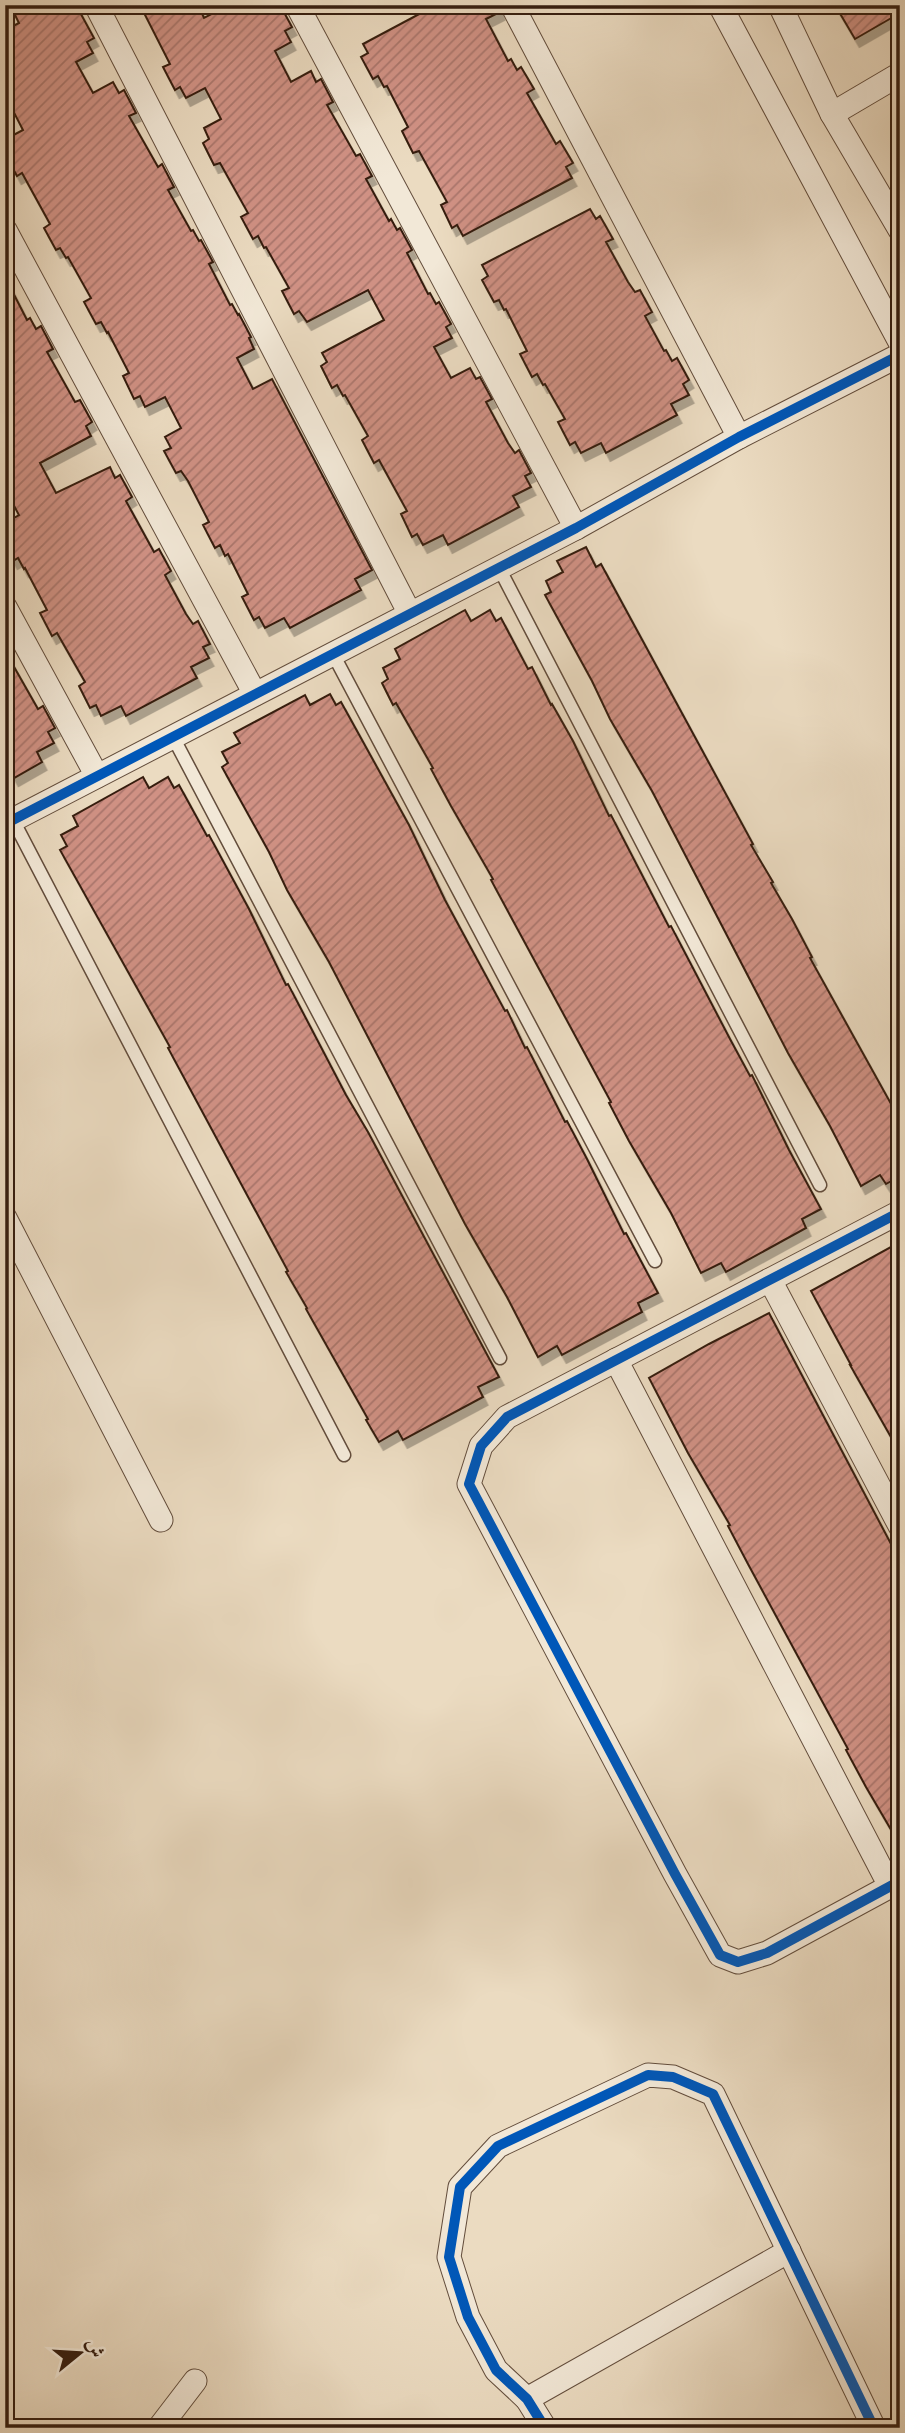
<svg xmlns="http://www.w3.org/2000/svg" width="905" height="2433" font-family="'Libre Caslon Text',Amiri,serif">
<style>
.building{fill:url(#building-hatch);stroke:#361e10;stroke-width:2;filter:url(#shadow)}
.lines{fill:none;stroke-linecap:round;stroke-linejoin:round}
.service-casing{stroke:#634d3c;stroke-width:15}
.minor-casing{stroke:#634d3c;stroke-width:25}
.service{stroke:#f2e8d7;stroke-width:12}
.minor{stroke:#f2e8d7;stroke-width:23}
.cycleway-casing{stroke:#f2e8d7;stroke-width:15}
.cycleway{stroke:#0057b8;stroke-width:10}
</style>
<defs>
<pattern id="building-hatch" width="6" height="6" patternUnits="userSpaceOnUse" patternTransform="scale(1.75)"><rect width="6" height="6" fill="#d09184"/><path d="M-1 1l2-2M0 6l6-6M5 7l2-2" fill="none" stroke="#aa766b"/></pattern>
<filter id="shadow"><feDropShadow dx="4.5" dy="8" stdDeviation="0" flood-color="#0004"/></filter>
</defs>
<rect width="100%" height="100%" fill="#ebdbc1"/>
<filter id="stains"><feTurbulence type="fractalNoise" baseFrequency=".00286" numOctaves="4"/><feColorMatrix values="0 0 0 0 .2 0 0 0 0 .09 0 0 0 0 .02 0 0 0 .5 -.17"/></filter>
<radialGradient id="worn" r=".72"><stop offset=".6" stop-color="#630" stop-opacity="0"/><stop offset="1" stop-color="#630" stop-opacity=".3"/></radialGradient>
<g class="building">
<polygon points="10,5 76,5 94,38 87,42 93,53 76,62 93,93 113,82 119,93 124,90 136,113 129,116 158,167 162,164 174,187 168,190 191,231 193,230 199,241 201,240 213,262 209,264 230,305 232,304 238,315 239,314 251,337 249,338 254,349 237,358 253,389 272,379 372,570 355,579 361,590 290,628 284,618 265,628 259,617 254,620 242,597 248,594 228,554 225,556 220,545 215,548 203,525 209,522 188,481 181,471 176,473 164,451 171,448 165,437 181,428 165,397 145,407 140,396 134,399 123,376 129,373 108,332 107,333 101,322 96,324 84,302 91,298 68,257 66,258 60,248 56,250 44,228 50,224 22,173 17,176 5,154 12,150 6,139 23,130 5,95 5,30 19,23"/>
<polygon points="140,5 198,5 204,18 229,5 280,5 292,27 285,31 291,42 275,51 291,82 311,71 316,82 321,79 333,102 327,105 356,156 360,154 372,176 366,179 389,221 391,219 397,230 400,228 412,250 407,253 428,294 430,293 436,304 439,302 451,324 446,327 452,338 434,347 451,378 470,368 476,379 480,377 492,399 486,402 508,443 515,453 519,450 531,473 525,476 531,487 513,496 519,507 448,545 443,535 423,545 417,534 412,537 401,514 407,511 379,460 374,463 362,440 368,436 345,395 343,396 337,385 332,388 321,366 327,362 322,353 384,320 368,290 307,322 299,311 294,314 282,291 289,288 266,247 264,248 258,236 253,239 241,217 248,213 220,163 214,165 203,143 209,139 204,128 221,119 205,88 186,98 180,87 175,90 163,67 170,64"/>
<polygon points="419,5 498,5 500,12 486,19 508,61 511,59 517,70 521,67 534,89 527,93 556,144 560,141 573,163 566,167 572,178 463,236 457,225 452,228 441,205 447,202 419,151 413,153 402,131 408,127 387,86 384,87 378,76 373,79 361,57 368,53 363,44 423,12"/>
<polygon points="835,5 900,5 900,13 855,39"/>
<polygon points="590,209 596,219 600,216 613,239 606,242 628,282 635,292 640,290 652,312 645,316 664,351 666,350 672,361 677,358 689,380 683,384 689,395 671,404 677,415 606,453 601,443 581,453 575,442 570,445 558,422 565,419 545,384 543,385 537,374 532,377 520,354 527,351 506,309 504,310 499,300 494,302 482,280 488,276 482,265"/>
<polygon points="5,277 27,320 30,318 36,329 41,326 53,349 47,352 75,402 80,400 92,422 86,426 91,436 40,463 56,493 110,467 115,478 120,475 132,497 126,501 154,552 159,549 171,571 165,575 186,614 193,624 198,621 210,644 203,647 209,658 191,667 197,678 126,716 121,706 101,716 96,705 90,708 79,686 85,682 57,633 52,636 40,613 47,610 25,568 24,569 18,558 13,561 5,546 5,523 19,515 5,489"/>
<polygon points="586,547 596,567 601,564 753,844 751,845 773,882 771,883 792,919 812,957 810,958 900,1120 900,1176 886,1184 880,1175 861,1186 830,1126 788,1053 652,791 610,719 592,681 545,595 551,592 546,581 563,572 557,561"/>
<polygon points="465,610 471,621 490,610 496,621 501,618 528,669 532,667 551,705 552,704 573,741 609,816 611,815 669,927 671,926 730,1039 750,1076 752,1075 789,1150 821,1209 802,1219 806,1228 726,1272 721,1263 701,1273 671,1213 629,1141 609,1103 611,1102 491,880 493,879 451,806 431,769 433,768 396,703 393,705 382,683 388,679 383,668 400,659 395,649"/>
<polygon points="5,651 38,709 43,706 55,728 48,732 54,743 37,752 42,762 14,778 5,761"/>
<polygon points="330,694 336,705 341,702 409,825 445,900 505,1011 507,1010 525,1048 527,1047 565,1122 567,1121 587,1159 624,1234 626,1233 658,1293 638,1303 642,1312 562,1355 557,1346 538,1357 507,1297 465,1224 329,962 287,890 269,852 222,767 228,763 222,752 240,743 234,733 305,695 310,705"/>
<polygon points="143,777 149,788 168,777 174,788 179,785 207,836 209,835 249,909 286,985 288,984 346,1095 368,1132 499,1377 478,1387 483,1397 403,1440 398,1431 379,1442 366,1420 368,1419 306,1309 307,1308 286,1272 288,1271 168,1048 170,1047 60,850 67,846 61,835 78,826 73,816"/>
<polygon points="900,1242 900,1453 850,1365 851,1365 811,1291"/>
<polygon points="769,1313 900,1561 900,1845 866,1787 846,1750 848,1749 748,1564 728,1526 730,1525 688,1453 649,1378 709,1344"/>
</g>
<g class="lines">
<defs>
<g id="service">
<polyline points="499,568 820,1185"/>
<polyline points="333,654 655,1261"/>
<polyline points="173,737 500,1358"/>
<polyline points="13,820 344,1455"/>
</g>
<g id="minor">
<polyline points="96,5 410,614"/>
<polyline points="297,5 576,528"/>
<polyline points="512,5 739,437"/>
<polyline points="720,5 900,342"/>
<polyline points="780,5 832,114 900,230"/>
<polyline points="832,114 900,74"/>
<polyline points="5,230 255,694"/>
<polyline points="5,607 97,776"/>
<polyline points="5,824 576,528 739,437 900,355"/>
<polyline points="900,1212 507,1417 481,1446 469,1484 675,1874 720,1955 738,1962 767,1953 900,1881"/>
<polyline points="5,1218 161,1520"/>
<polyline points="770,1280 900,1526"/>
<polyline points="616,1360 890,1886"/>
<polyline points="527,2399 789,2251"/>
<polyline points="159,2428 195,2381"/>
<polyline points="545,2428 527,2399 496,2370 468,2317 449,2257 460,2187 498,2146 648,2075 673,2077 713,2094 874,2428"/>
</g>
</defs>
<use href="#service" class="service-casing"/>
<use href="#minor" class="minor-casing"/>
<use href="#service" class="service"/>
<use href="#minor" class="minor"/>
<defs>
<g id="cycleway">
<polyline points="5,824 576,528 739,437 900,355"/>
<polyline points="900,1212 507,1417 481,1446 469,1484 675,1874 720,1955 738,1962 767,1953 900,1881"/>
<polyline points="545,2428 527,2399 496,2370 468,2317 449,2257 460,2187 498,2146 648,2075 673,2077 713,2094 874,2428"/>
</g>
</defs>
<use href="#cycleway" class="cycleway-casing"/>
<use href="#cycleway" class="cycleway"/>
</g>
<rect width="905" height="2433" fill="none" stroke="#ebdbc1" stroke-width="28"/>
<rect x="7" y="7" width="891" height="2419" fill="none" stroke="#361e10" stroke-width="3.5"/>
<rect x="14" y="14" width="877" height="2405" fill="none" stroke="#361e10" stroke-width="2"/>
<g transform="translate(80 2353) rotate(72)" stroke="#f2e8d7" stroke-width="5" paint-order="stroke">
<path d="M0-5L12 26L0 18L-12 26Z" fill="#361e10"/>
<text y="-10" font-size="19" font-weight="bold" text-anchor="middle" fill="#361e10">ش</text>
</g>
<rect width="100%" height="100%" filter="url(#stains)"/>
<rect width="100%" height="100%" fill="url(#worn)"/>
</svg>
